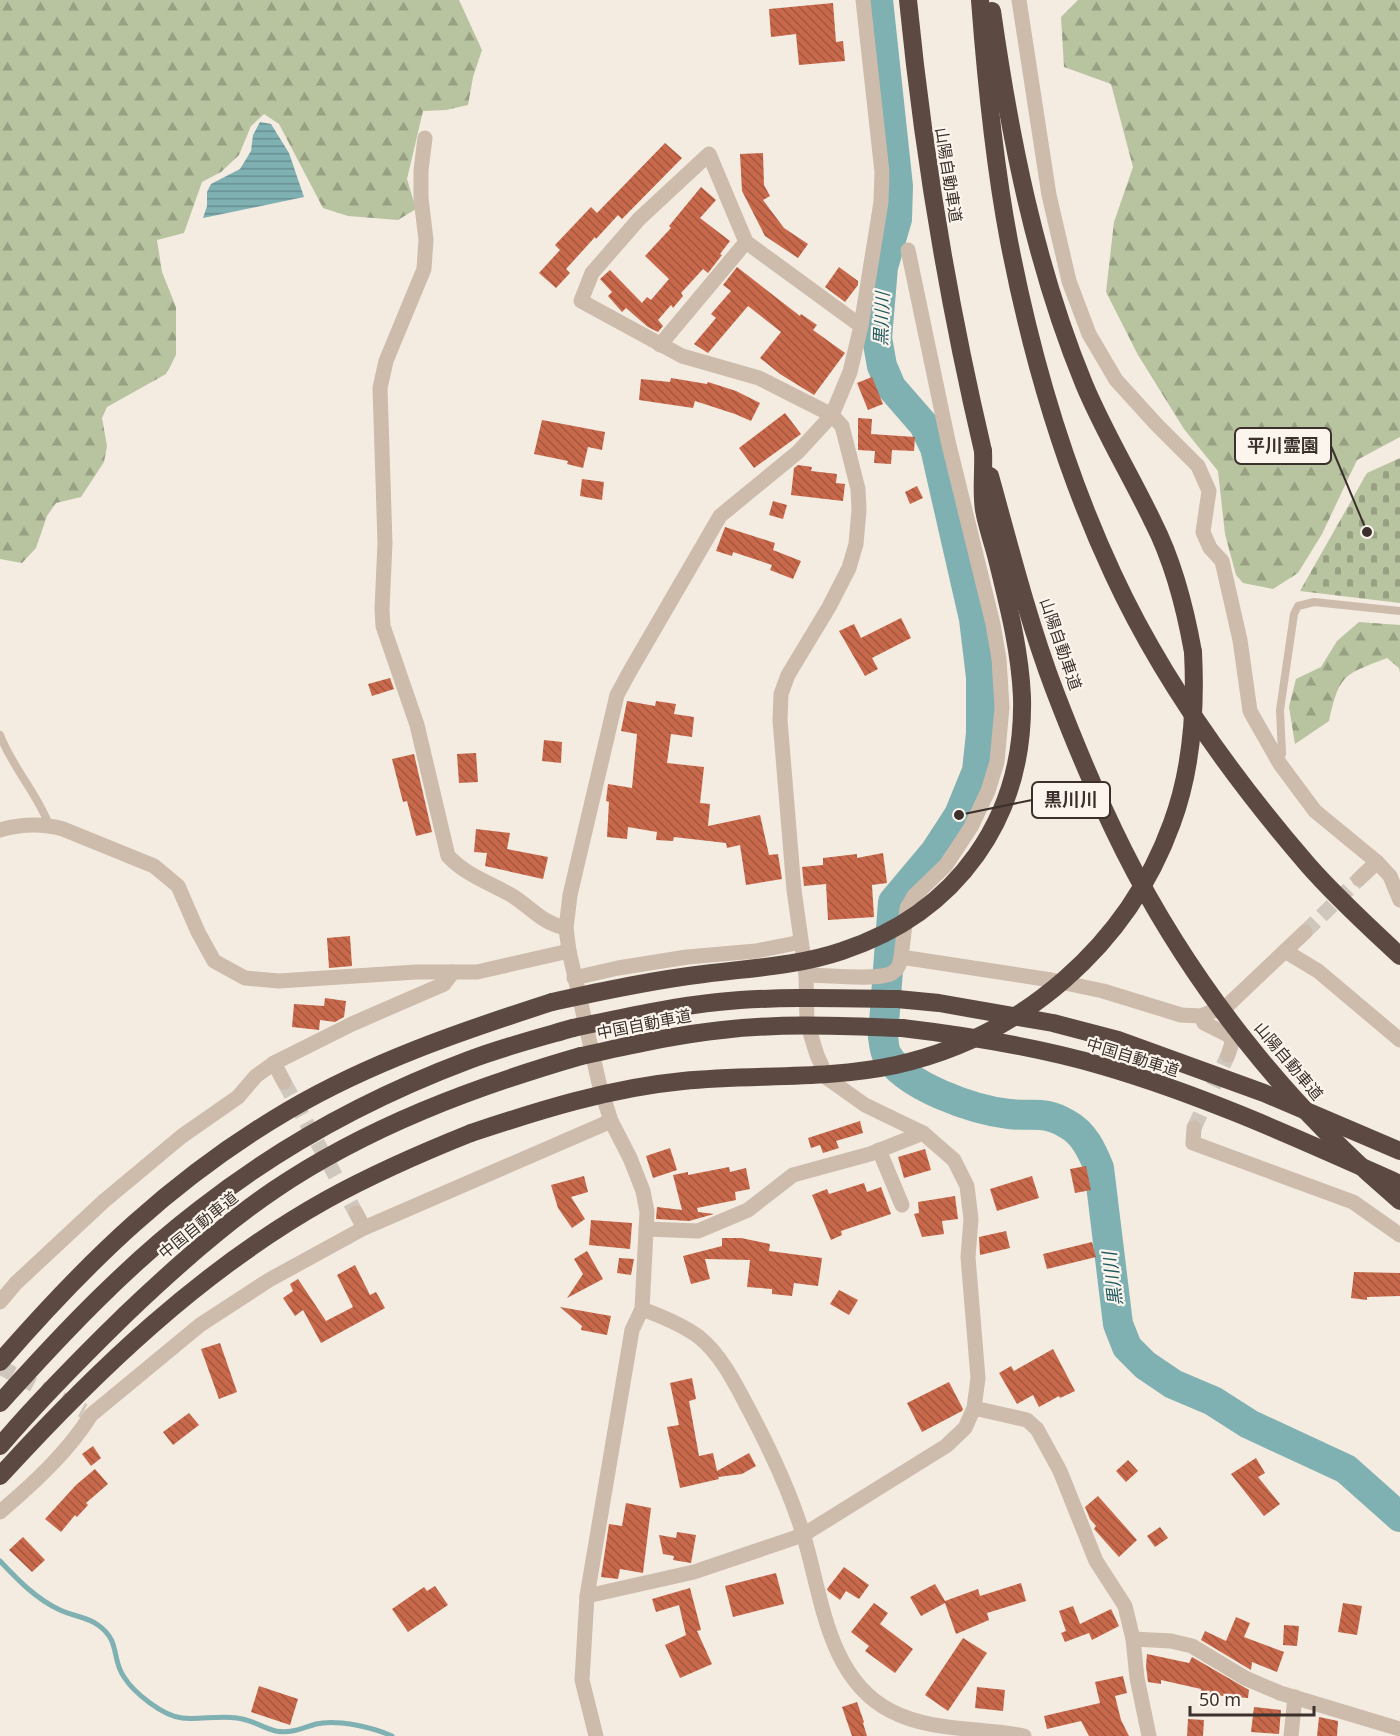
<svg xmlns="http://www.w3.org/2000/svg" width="1400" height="1736" font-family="'Noto Sans','Noto Sans JP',sans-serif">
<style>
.forest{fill:url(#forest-firs)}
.cemetery{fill:url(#cemetery-stones)}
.water{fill:url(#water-rules)}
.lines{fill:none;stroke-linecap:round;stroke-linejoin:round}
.stream{stroke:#7fb0b2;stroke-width:5}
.river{stroke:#7fb0b2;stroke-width:30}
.building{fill:url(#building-back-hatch)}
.minor-tunnel{stroke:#cfc6bd;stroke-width:15;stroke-dasharray:15 8;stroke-linecap:butt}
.service{stroke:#cdbbac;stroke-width:8}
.minor{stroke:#cdbbac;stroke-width:15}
.tertiary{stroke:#cdbbac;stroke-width:15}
.motorway{stroke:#5c4a42;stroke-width:18}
.motorway-bridge{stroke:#5c4a42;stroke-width:18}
.labels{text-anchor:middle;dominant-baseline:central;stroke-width:4.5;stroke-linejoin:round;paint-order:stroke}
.street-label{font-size:16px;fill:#3b302b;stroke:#fbf5ee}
.water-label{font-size:18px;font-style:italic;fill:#1f5a5e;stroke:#fbf5ee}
.leader{fill:none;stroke:#3b302b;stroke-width:2}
.callout-dot{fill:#3b302b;stroke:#fbf5ee;stroke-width:2}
.callout{fill:#fbf5ee;stroke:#3b302b;stroke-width:2}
.callout-label{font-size:18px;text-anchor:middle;font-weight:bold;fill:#3b302b}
</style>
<defs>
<pattern id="forest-firs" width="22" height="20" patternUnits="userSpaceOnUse" patternTransform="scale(1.5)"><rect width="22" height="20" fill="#b8c4a0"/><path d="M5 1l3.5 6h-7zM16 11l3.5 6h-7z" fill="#97a083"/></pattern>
<pattern id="cemetery-stones" width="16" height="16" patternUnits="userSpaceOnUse" patternTransform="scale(1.5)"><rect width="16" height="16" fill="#b8c4a0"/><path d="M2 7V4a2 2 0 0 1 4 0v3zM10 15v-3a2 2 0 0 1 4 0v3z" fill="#97a083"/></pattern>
<pattern id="water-rules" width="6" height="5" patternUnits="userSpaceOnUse" patternTransform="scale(1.5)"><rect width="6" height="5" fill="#7fb0b2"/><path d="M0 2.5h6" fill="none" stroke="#699091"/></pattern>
<pattern id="building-back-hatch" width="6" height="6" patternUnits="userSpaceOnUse" patternTransform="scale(1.5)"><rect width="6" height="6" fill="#c8694b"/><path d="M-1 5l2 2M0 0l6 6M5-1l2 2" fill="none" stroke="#a4573f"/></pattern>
</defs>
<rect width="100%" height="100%" fill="#f4ebe1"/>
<g class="forest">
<polygon points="0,0 459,0 482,50 473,77 468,105 446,110 423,111 407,179 416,209 398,220 348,216 323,208 279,124 264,114 251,126 239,155 221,172 202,182 184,233 157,240 162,272 176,307 176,355 166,374 107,407 102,418 107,446 104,462 81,497 56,503 47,516 36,548 22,563 0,559"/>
<polygon points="1078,0 1400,0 1400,437 1357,460 1322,534 1298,573 1273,589 1243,583 1236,575 1225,534 1218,471 1184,429 1138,355 1106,292 1114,222 1133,167 1111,84 1064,67 1061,17"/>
<path d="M 1359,622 L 1400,625 L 1400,673 L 1399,668 L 1387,658 C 1344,675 1340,673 1329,721 L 1295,744 L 1289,707 L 1296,679 L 1321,667 L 1337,641 Z"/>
</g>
<polygon class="cemetery" points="1400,458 1400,603 1300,591 1367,473"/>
<polygon class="water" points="260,122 271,124 289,153 304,197 203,218 207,206 207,192 211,184 240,169 251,151 253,135"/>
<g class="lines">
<path class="stream" d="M 0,1561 C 18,1580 36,1599 60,1610 C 72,1616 88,1617 98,1625 C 121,1641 111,1659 124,1677 C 134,1693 163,1716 182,1718 C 200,1720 219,1715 237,1718 C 253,1720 263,1728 276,1731 C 291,1734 302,1728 316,1724 C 337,1719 372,1727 392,1736"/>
<path class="river" d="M 878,0 L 898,186 L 897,219 L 883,267 L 877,338 L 882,366 L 891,387 L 924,425 L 935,448 L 974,619 L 981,677 L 981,733 L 977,771 L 959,815 L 935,852 L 893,902 L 883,1037 C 884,1042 884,1050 887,1055 C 906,1087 974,1110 1009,1114 C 1034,1117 1043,1110 1067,1124 C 1084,1133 1092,1151 1099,1168 L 1118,1324 L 1127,1347 L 1145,1365 L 1173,1384 L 1213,1401 L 1249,1424 L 1346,1469 L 1400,1517"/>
</g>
<g class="building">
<polygon points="833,3 836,42 843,41 845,61 799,65 796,34 771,37 769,9"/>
<polygon points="665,143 682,158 622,219 618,215 596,239 595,237 566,269 570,273 556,288 539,273 560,250 555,245 591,207 597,213"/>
<polygon points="763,153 764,185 770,196 763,200 784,228 808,244 798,258 765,236 742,191 740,154"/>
<polygon points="701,187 716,200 700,218 730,241 720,254 722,255 708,273 703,269 681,293 683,296 673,308 671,305 658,320 663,326 658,332 648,327 626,308 622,312 608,296 612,292 600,279 610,270 642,303 647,297 651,300 669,279 645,256 671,228 669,226"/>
<polygon points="737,267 800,316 801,314 817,325 813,330 845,353 814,395 780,374 760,358 781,332 748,306 708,353 694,344 716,318 711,314 731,291 723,285"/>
<polygon points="839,267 858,281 858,285 845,302 825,287"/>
<polygon points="872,377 883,404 868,410 857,383"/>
<polygon points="671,378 707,384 708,382 736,391 760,403 751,421 735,414 695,401 693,408 639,400 641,379 670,382"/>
<polygon points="785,413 801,434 754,468 739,448"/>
<polygon points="858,418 872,419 871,434 915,437 914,451 892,450 891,464 874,463 875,451 858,450"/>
<polygon points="542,420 605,432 602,450 588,447 583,468 567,464 568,461 534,454"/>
<polygon points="798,465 812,467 811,471 837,474 836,483 845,484 843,501 791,495 794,468"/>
<polygon points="582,479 604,482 602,500 580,496"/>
<polygon points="917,486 923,498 910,504 905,492"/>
<polygon points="773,501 787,505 783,519 769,515"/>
<polygon points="725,527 775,543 773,550 801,561 793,579 770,570 772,565 733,552 732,556 716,551"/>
<polygon points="901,618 911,638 872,658 878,669 865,676 839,631 854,624 861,638"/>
<polygon points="390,678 394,689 372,696 368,684"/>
<polygon points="627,701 655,706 656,701 676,704 674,714 694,717 692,737 671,734 667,763 704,767 700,803 710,804 708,826 760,815 769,855 778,854 782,879 746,885 740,845 727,848 726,843 674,837 673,841 656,840 657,832 628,827 627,839 607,837 609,802 606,801 608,784 632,788 637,734 621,731"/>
<polygon points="544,740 562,742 561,763 542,761"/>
<polygon points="476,753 478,782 459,783 457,754"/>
<polygon points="414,754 432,832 416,836 407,801 403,802 392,759"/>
<polygon points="476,829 510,833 507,849 548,857 543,879 485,866 487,853 474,852"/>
<polygon points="883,853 887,883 872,885 874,917 828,920 826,884 804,886 802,867 823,865 823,858 857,854 857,858"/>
<polygon points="350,936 352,966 329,968 327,938"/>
<polygon points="325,998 346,1001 344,1017 335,1022 320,1020 319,1030 292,1027 294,1004 324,1006"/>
<polygon points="860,1121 863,1133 836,1141 839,1148 823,1153 820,1145 811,1148 808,1138"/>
<polygon points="670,1148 677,1170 653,1178 646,1156"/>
<polygon points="925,1149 931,1170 904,1178 898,1157"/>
<polygon points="1086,1166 1091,1190 1075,1193 1070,1169"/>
<polygon points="729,1167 730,1172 746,1168 750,1189 735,1192 736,1200 697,1208 698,1212 714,1214 689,1221 656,1219 657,1207 682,1210 673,1175 688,1172 688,1175"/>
<polygon points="584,1176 588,1192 571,1197 585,1219 572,1228 558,1208 551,1185"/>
<polygon points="1032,1176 1039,1198 997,1211 990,1189"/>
<polygon points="864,1183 867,1192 881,1187 891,1214 841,1231 842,1235 831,1240 812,1195 827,1189 829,1194"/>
<polygon points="955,1196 958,1219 942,1221 944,1234 922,1237 914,1214 919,1213 918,1202"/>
<polygon points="591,1220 632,1223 630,1249 589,1245"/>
<polygon points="1006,1231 1010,1248 980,1255 979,1237"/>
<polygon points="722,1238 741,1238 770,1244 769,1251 822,1258 818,1286 794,1283 792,1296 772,1294 772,1289 747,1287 750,1260 705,1259 710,1279 691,1284 683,1256 722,1246"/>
<polygon points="1092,1242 1096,1257 1047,1269 1043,1254"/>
<polygon points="587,1251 603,1279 567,1298 583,1274 574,1259"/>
<polygon points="619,1258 634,1259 631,1275 617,1273"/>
<polygon points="355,1265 370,1295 376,1292 385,1308 321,1343 303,1310 295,1316 283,1298 293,1291 290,1284 298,1279 326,1321 353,1307 337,1275"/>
<polygon points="1354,1272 1400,1273 1400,1296 1367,1297 1367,1300 1351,1298"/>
<polygon points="839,1290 858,1300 849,1315 830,1304"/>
<polygon points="560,1307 611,1316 607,1335 581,1330 582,1326"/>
<polygon points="220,1343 237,1392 219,1399 201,1349"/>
<polygon points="1053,1349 1075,1391 1060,1398 1059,1396 1039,1407 1033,1395 1017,1404 999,1373 1011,1366 1014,1371"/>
<polygon points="692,1378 696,1399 689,1401 699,1456 713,1453 717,1471 749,1453 756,1466 742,1474 718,1477 719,1479 680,1488 667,1427 679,1425 670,1383"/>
<polygon points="949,1382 963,1409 962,1411 922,1432 907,1403"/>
<polygon points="189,1413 199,1425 173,1445 163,1432"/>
<polygon points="93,1446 101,1458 91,1466 82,1454"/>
<polygon points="1256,1458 1265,1473 1258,1477 1280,1504 1264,1516 1231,1474"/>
<polygon points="1128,1460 1138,1471 1126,1482 1116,1471"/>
<polygon points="95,1469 108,1484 86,1503 88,1505 77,1517 75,1515 61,1532 45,1519 76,1485"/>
<polygon points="1098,1496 1137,1540 1119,1557 1094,1529 1096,1526 1090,1519 1085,1507"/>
<polygon points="626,1503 651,1508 643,1573 620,1569 618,1579 601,1577 609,1524 622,1526"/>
<polygon points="1160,1527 1168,1538 1155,1547 1147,1536"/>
<polygon points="677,1532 696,1535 691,1563 673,1560 674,1556 663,1554 659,1535 676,1538"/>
<polygon points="23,1537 45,1560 32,1572 9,1550"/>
<polygon points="844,1567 869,1585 859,1599 846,1591 840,1600 828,1591 827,1589"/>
<polygon points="776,1573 784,1604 733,1617 725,1586"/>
<polygon points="1021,1583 1026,1601 987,1613 989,1620 956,1634 945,1603 921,1616 910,1597 935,1584 945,1601 978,1589 980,1596"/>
<polygon points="435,1586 448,1605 408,1632 392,1609 424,1587 427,1591"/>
<polygon points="690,1588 701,1630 697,1631 712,1664 680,1678 665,1645 686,1635 679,1605 656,1612 652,1599"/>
<polygon points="874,1603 888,1613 880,1624 913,1649 895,1673 865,1651 869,1646 851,1632"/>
<polygon points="1343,1603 1362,1606 1357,1635 1338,1632"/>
<polygon points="1073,1606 1080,1624 1111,1609 1119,1626 1092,1640 1089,1633 1065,1642 1061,1633 1066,1631 1059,1611"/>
<polygon points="1236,1617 1250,1623 1244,1637 1284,1652 1277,1672 1252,1662 1251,1670 1201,1640 1205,1631 1226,1641"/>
<polygon points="1284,1625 1299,1626 1297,1646 1283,1645"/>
<polygon points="963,1638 987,1653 948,1711 925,1695"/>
<polygon points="1147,1654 1189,1663 1192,1657 1249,1690 1248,1698 1200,1694 1201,1689 1161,1680 1161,1684 1148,1682 1146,1666"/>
<polygon points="1123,1676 1127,1693 1115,1696 1121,1720 1129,1736 1089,1736 1081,1721 1047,1729 1044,1716 1100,1703 1095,1682"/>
<polygon points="259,1686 298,1699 290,1725 251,1712"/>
<polygon points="977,1687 1005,1690 1003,1711 975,1708"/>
<polygon points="857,1702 864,1722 863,1723 867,1736 852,1736 842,1707"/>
<polygon points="1254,1707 1281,1710 1279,1734 1251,1732"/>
<polygon points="1319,1717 1338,1721 1337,1736 1317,1736"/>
<polygon points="1188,1719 1204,1720 1203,1736 1187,1736"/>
</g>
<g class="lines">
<g class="minor-tunnel">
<polyline points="1305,932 1359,879"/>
<polyline points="284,1082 356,1213"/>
<polyline points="1194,1128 1228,1055"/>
<polyline points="0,1367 84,1411"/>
</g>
<g class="service">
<path d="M 0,735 C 12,767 37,793 49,825"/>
<polyline points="1277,758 1282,754 1280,710 1294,614 1298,606 1314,602 1400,611"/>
</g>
<g class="minor">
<polyline points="1019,0 1049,195 1069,281 1089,334 1116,380 1156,424 1198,466 1209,491 1203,532 1210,548 1222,561 1240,640 1250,711 1280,764 1315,811 1377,862"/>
<path d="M 425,138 L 421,170 L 421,198 L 426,240 L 424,269 L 386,361 L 380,388 L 385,543 L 382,609 L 383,626 L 417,725 L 448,856 C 466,875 488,882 511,895 C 531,907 541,923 566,928"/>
<polyline points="660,345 746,242"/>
<path d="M 0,830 C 21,824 41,823 63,829 L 154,866 L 178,886 L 198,932 L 214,961 L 245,978 L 279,981 L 416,972 L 477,972 L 569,951"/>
<polyline points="1359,879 1377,862 1390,876 1400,900"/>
<polyline points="1285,951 1318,971 1400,1040"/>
<polyline points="901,957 907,908 914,896 946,865 971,827 988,791 997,762 1002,707 999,659 993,624 948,441 908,250"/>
<path d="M 806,975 C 824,975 879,981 892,973 C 899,969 900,963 901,957 L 1051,980 L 1103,991 L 1181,1015 L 1201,1016 L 1228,1005 L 1305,932"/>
<polyline points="574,978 618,968 687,957 756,951 801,942"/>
<polyline points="1201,1016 1204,1023 1230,1036 1232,1043 1228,1055"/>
<polyline points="274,1063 284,1082"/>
<polyline points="1194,1128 1193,1143 1353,1202 1400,1235"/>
<polyline points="879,1150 902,1205"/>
<polyline points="356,1213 364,1228"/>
<polyline points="646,1229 698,1231 748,1210 793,1175 870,1154 923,1133"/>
<polyline points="0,1302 16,1283 104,1201 182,1136 238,1097 256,1076 274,1063 352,1024 444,984 453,972"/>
<polyline points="974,1408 1027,1420 1037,1429 1060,1471 1096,1561 1125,1606 1133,1639 1137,1678 1149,1736"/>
<path d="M 0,1512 C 33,1484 68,1452 91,1415 L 200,1325 L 269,1280 L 364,1228 L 611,1121"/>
<polyline points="587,1596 694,1572 803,1535 946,1446 965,1428 974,1408 978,1378 968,1257 971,1219 967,1186 954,1160 923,1133 865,1105 827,1078 817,1055 807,1023 806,975 794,890 780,720 781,694 788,675 829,607 849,568 856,544 859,510 858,489 842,426 832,415 759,378 682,356 581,301 592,273 639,219 709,154 746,242 861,326"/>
<polyline points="1133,1639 1171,1641 1192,1646 1245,1678 1280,1693 1400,1729"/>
<polyline points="596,1736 582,1680 587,1596 632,1330 642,1309 647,1212 643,1191 630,1158 611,1121 599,1083 569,951 566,928 570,895 617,695 630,671 720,516 798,452 832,415 850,372 861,326 881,202 882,172 863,0"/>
<polyline points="1291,1736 1295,1697"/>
</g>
<path class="tertiary" d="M 642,1309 C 661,1316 683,1325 699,1337 C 720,1354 734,1381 746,1404 C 769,1447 790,1491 804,1537 C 822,1597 828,1679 891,1711 C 931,1732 980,1727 1024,1736"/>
<g class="motorway">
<path d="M 908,0 C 923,152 948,302 983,451"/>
<path d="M 980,0 C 986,80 994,162 1009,241 C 1031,355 1064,469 1113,574 C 1161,678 1233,778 1308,865 C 1336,897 1368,926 1400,956"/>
<path d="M 992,11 C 1010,137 1035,265 1084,384 C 1104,432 1131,476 1153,522 C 1174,563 1185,607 1193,652"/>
<polyline points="897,999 939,1003 1053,1023 1118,1040 1264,1093 1400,1151"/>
<path d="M 902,1028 C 970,1036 1037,1047 1103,1066 C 1206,1096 1303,1141 1400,1184"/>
<path d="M 0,1362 C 87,1262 173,1178 289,1110 C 371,1062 462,1031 552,1002"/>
<path d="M 0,1403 C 61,1335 126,1266 199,1210 C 279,1147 373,1096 469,1060 C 503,1047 538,1038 573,1028"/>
<path d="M 0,1446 C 39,1400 82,1357 125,1315 C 172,1270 221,1226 274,1190 C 367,1127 474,1087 581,1056"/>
<path d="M 0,1476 C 96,1371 201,1270 326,1200 C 373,1174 421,1153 471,1133"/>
</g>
<g class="motorway-bridge">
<path d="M 990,476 C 1010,548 1028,620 1054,689 C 1075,744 1098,799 1124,851 C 1191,984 1287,1105 1400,1201"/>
<path d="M 552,1002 C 602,991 653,980 704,974 C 750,968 798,966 842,951 C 957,913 1025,818 1022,697 C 1020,650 1008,604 997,559 C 993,543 987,527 984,510 C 981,492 984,470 983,451"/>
<path d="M 573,1028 C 621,1018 669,1007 718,1002 C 777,996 838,998 897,999"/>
<path d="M 581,1056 C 628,1046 674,1035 722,1030 C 782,1023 842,1026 902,1028"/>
<path d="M 471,1133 C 540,1110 610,1088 683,1081 C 754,1074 826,1080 896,1065 C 1022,1037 1128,945 1172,823 C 1192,769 1196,710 1193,652"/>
</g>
</g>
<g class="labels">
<g class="street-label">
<text transform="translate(949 175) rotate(81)">山陽自動車道</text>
<text transform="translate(1061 644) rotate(71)">山陽自動車道</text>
<text transform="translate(644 1024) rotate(-11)">中国自動車道</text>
<text transform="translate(1133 1057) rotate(17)">中国自動車道</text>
<text transform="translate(1289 1061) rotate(50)">山陽自動車道</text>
<text transform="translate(198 1225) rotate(-39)">中国自動車道</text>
</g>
<g class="water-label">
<text transform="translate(881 319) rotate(-88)">黒川川</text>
<text transform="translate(1112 1279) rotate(-97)">黒川川</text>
</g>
</g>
<path class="leader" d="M1367 532L1331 446M959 815L1032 800"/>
<g class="callout-dot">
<circle cx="1367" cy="532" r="6"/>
<circle cx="959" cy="815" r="6"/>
</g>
<g class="callout">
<rect x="1235" y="428" width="96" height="36" rx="6"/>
<rect x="1032" y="782" width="78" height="36" rx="6"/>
</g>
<g class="callout-label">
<text x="1283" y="452">平川霊園</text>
<text x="1071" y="806">黒川川</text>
</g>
<path d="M1190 1706v9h124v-9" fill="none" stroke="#3b302b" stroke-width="3"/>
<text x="1199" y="1706" font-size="18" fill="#3b302b" stroke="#fbf5ee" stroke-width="4.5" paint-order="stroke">50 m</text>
</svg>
